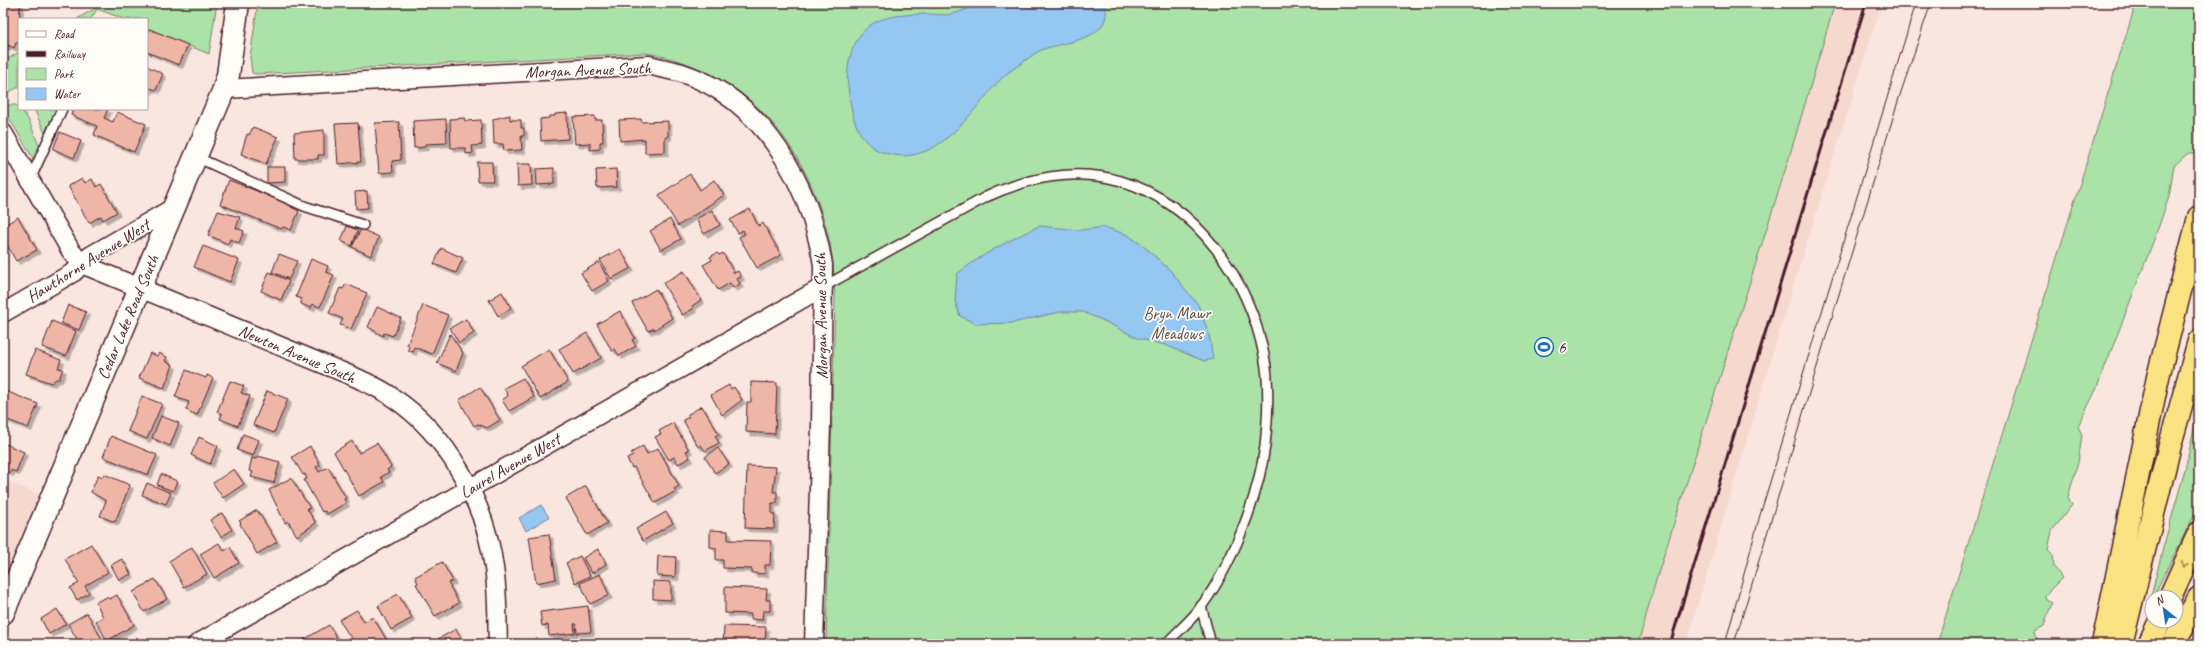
<svg xmlns="http://www.w3.org/2000/svg" width="2202" height="647" font-family="Caveat,sans-serif">
<style>
.built{fill:#f6d8ce}
.green{fill:#aae2a7;stroke:#7a8069}
.water{fill:#94c7f1;stroke:#7684a2}
.building{fill:#efb6a8;stroke:#4a1f2b;filter:url(#shadow)}
.lines{fill:none;stroke-linecap:round;stroke-linejoin:round}
.service-casing{stroke:#4a1f2b;stroke-width:12}
.minor-casing{stroke:#4a1f2b;stroke-width:21}
.tertiary-casing{stroke:#4a1f2b;stroke-width:25}
.motorway-casing{stroke:#4a1f2b;stroke-width:25}
.service{stroke:#fdfcf7;stroke-width:9}
.minor{stroke:#fdfcf7;stroke-width:18}
.tertiary{stroke:#fdfcf7;stroke-width:22}
.motorway{stroke:#f8e281;stroke-width:22}
.tram{stroke:#4a1f2b;stroke-width:1}
.rail{stroke:#4a1f2b;stroke-width:3}
.oneway{stroke:#a18056}
.labels{text-anchor:middle;dominant-baseline:central;stroke-width:3.5;stroke-linejoin:round;paint-order:stroke}
.street-label{font-size:17px;fill:#4a1f2b;stroke:#fdfcf7}
.park-label{font-size:17px;fill:#62504a;stroke:#fdfcf7}
.poi-label{font-size:17px;fill:#4a1f2b;stroke:#fdfcf7;text-anchor:start}
</style>
<defs>
<filter id="shadow"><feDropShadow dx="3.5" dy="3.5" stdDeviation="0" flood-color="#0004"/></filter>
</defs>
<rect width="100%" height="100%" fill="#f9e7df"/>
<filter id="ink" filterUnits="userSpaceOnUse"><feTurbulence type="fractalNoise" baseFrequency=".025" numOctaves="2"/><feDisplacementMap in="SourceGraphic" scale="8" xChannelSelector="R" yChannelSelector="G"/><feConvolveMatrix kernelMatrix="1 2 1 2 8 2 1 2 1" color-interpolation-filters="sRGB"/></filter>
<g filter="url(#ink)">
<g class="built">
<polygon points="1835,3 1882,3 1787,306 1686,644 1638,644 1657,577 1788,161"/>
<polygon points="3,480 39,494 3,582"/>
</g>
<g class="green">
<polygon points="99,3 217,3 209,54 147,28 147,19 124,19 97,9 91,19 77,19 97,7"/>
<path d="M 258,3 L 1835,3 L 1788,161 L 1657,577 L 1638,644 L 826,644 L 835,300 C 834,283 834,265 831,249 C 811,150 750,70 646,53 L 257,74 L 252,73 L 250,57 Z"/>
<polygon points="2136,3 2199,3 2199,154 2187,154 2174,166 2169,197 2155,237 2096,390 2078,426 2082,435 2078,463 2068,497 2072,505 2052,531 2048,550 2053,555 2054,567 2062,578 2045,595 2046,600 2052,603 2044,626 2035,631 2038,644 1937,644"/>
<polygon points="19,52 19,87 3,95 3,62"/>
<path d="M 9,105 L 16,105 C 31,117 31,129 40,147 L 34,160 L 3,108 Z"/>
<polygon points="34,109 56,109 45,133"/>
<polygon points="2199,406 2199,505 2149,605 2163,548 2185,470"/>
</g>
<g class="water">
<path d="M 980,3 L 1105,3 C 1115,41 1064,41 1041,50 C 1035,53 1029,58 1023,62 C 1016,67 1008,72 1002,78 C 970,111 939,169 885,153 C 856,145 851,112 848,86 C 845,65 853,36 872,24 C 886,15 911,14 928,14 C 936,14 945,16 952,14 C 961,12 972,7 980,3 Z"/>
<path d="M 1039,226 L 1080,230 L 1104,227 L 1128,235 L 1147,249 L 1170,270 L 1198,305 L 1209,334 L 1213,359 L 1204,361 L 1165,345 L 1137,338 L 1106,322 L 1083,312 L 1060,312 L 1012,323 L 976,324 L 960,316 L 955,301 L 957,274 C 982,254 1010,240 1039,226 Z"/>
<polygon points="541,505 549,517 526,531 519,518"/>
</g>
<g class="building">
<polygon points="3,3 20,3 19,43 16,43 14,48 8,45 7,48 3,46"/>
<polygon points="149,29 188,45 179,65 147,52 147,35"/>
<polygon points="147,66 163,74 156,90 150,88 148,92"/>
<polygon points="73,109 108,109 104,118 113,122 117,112 146,124 134,152 94,135 97,126 71,115"/>
<polygon points="567,113 568,139 541,141 540,119 549,118 549,116 555,116 555,114"/>
<polygon points="510,115 510,120 521,120 521,128 524,128 524,136 521,136 522,150 504,151 503,144 494,144 493,119"/>
<polygon points="595,116 595,120 602,120 603,142 600,142 600,149 590,150 590,143 575,144 573,117"/>
<polygon points="465,118 465,121 481,120 482,145 472,146 473,153 466,154 466,148 451,148 450,119"/>
<polygon points="446,119 447,143 425,144 425,147 414,148 413,121"/>
<polygon points="641,119 642,122 668,121 668,137 665,137 665,152 645,153 645,139 620,141 619,120"/>
<polygon points="399,122 401,160 392,161 393,172 379,173 375,123"/>
<polygon points="358,123 361,162 338,164 335,124"/>
<polygon points="253,127 278,137 266,164 241,154 247,134 249,135"/>
<polygon points="324,130 324,155 318,155 318,159 295,159 294,133"/>
<polygon points="60,132 81,141 74,158 53,149"/>
<polygon points="477,162 492,162 493,181 478,181"/>
<polygon points="517,164 531,164 532,185 518,186"/>
<polygon points="267,167 285,167 285,182 267,183"/>
<polygon points="554,168 554,184 537,185 536,169"/>
<polygon points="616,169 617,187 597,188 596,170"/>
<polygon points="690,174 700,190 714,180 724,195 678,226 659,195"/>
<polygon points="82,178 85,183 92,179 96,187 101,184 117,212 103,220 101,216 89,223 68,186"/>
<polygon points="229,180 292,205 291,207 299,211 291,230 283,227 281,229 220,204"/>
<polygon points="367,191 368,208 356,209 355,192"/>
<polygon points="750,209 758,226 763,223 781,255 757,268 739,237 745,234 743,230 738,233 730,220"/>
<polygon points="712,210 720,225 704,234 696,219"/>
<polygon points="218,211 240,217 236,228 244,231 239,243 230,239 228,244 208,235"/>
<polygon points="18,217 37,250 16,261 7,245 3,243 3,235 6,233 3,226"/>
<polygon points="670,219 681,239 661,250 650,231"/>
<polygon points="347,226 358,230 352,246 341,241"/>
<polygon points="361,229 379,237 371,256 352,247"/>
<polygon points="203,246 239,260 230,282 194,267"/>
<polygon points="441,248 463,258 456,273 434,264"/>
<polygon points="620,249 631,268 611,279 600,260"/>
<polygon points="717,253 719,255 723,253 734,273 738,271 741,277 737,279 740,284 733,288 730,283 718,290 703,265 712,260 710,257"/>
<polygon points="279,254 297,261 289,279 272,272"/>
<polygon points="311,259 328,266 326,272 334,275 320,307 312,304 311,308 301,304 302,299 296,297"/>
<polygon points="599,262 609,281 592,291 581,273"/>
<polygon points="684,271 701,300 692,306 693,309 682,315 663,283"/>
<polygon points="269,272 289,281 281,300 261,291"/>
<polygon points="346,284 367,293 351,329 340,325 343,319 329,313 340,288 343,289"/>
<polygon points="656,289 672,318 654,330 654,328 648,331 632,303"/>
<polygon points="502,292 511,308 498,316 489,300"/>
<polygon points="68,305 86,312 79,330 61,323"/>
<polygon points="423,305 448,315 432,354 414,347 413,352 408,350 409,346 407,345"/>
<polygon points="377,307 401,318 393,336 384,333 383,336 368,327"/>
<polygon points="620,311 635,338 632,340 636,346 619,356 615,349 612,351 597,324"/>
<polygon points="466,319 474,333 459,343 450,328"/>
<polygon points="52,321 76,331 66,356 42,347"/>
<polygon points="587,333 601,358 573,374 559,349"/>
<polygon points="450,334 463,353 456,371 437,363"/>
<polygon points="549,349 568,382 540,399 521,366"/>
<polygon points="35,350 61,360 58,368 63,369 59,379 56,379 51,383 26,374"/>
<polygon points="150,353 157,356 159,353 167,357 165,361 173,365 164,388 139,378"/>
<polygon points="186,370 206,378 207,375 213,378 197,415 186,410 189,402 175,397"/>
<polygon points="523,378 534,397 509,411 502,400 508,396 504,388"/>
<polygon points="230,381 244,386 241,393 250,396 238,426 220,419 222,414 217,412"/>
<polygon points="751,382 777,383 775,434 746,432 747,402 751,402"/>
<polygon points="729,385 731,389 734,387 742,400 722,415 711,395"/>
<polygon points="480,387 500,420 487,428 478,424 474,426 459,400"/>
<polygon points="3,390 38,404 28,428 3,418 5,410 3,409"/>
<polygon points="267,391 288,399 274,433 253,425"/>
<polygon points="142,396 162,404 147,439 128,431"/>
<polygon points="702,406 719,434 715,436 719,443 705,451 701,445 698,447 683,420 689,417 687,415"/>
<polygon points="161,416 179,423 170,446 152,438"/>
<polygon points="673,423 689,450 686,451 690,458 678,464 674,457 669,460 655,437 661,434 659,431"/>
<polygon points="243,434 259,440 253,456 237,450"/>
<polygon points="111,436 157,455 148,475 103,457"/>
<polygon points="199,437 218,446 210,464 191,455"/>
<polygon points="352,441 359,453 377,443 391,467 387,470 389,472 381,477 384,482 359,496 334,452"/>
<polygon points="3,443 24,452 16,472 11,470 10,473 3,470"/>
<polygon points="310,446 320,465 316,467 319,472 328,467 346,498 344,499 346,503 327,514 325,511 322,512 304,480 307,479 305,474 303,475 292,457"/>
<polygon points="643,446 647,454 658,448 679,486 674,489 676,491 655,503 634,467 632,468 627,459 633,456 631,453"/>
<polygon points="718,448 729,464 715,473 705,457"/>
<polygon points="258,456 280,462 274,483 251,477 253,472 249,471 252,458 256,459"/>
<polygon points="747,466 776,467 773,492 777,492 777,503 772,503 772,514 775,514 774,529 745,528"/>
<polygon points="234,469 244,484 223,498 213,483"/>
<polygon points="104,474 130,485 115,522 100,516 106,501 91,492 98,475 103,477"/>
<polygon points="161,474 177,481 173,491 157,485"/>
<polygon points="291,478 310,508 307,509 316,523 297,536 288,521 285,523 269,490"/>
<polygon points="147,483 171,493 166,504 142,495"/>
<polygon points="586,486 607,523 587,535 566,498"/>
<polygon points="257,510 277,542 257,554 240,524 241,523 239,521"/>
<polygon points="666,512 673,523 643,541 636,529"/>
<polygon points="222,513 232,530 221,537 210,520"/>
<polygon points="710,530 728,531 728,540 771,541 770,565 765,565 765,574 752,573 752,569 723,568 723,560 716,560 716,548 710,547"/>
<polygon points="549,534 556,579 536,583 529,537"/>
<polygon points="219,543 224,551 230,547 239,563 214,578 200,554"/>
<polygon points="91,544 108,572 85,586 89,593 77,600 70,588 79,583 65,559"/>
<polygon points="192,547 207,574 184,587 169,561"/>
<polygon points="598,549 606,564 592,573 583,558"/>
<polygon points="580,556 590,576 575,583 566,563"/>
<polygon points="658,556 676,557 675,577 657,576"/>
<polygon points="122,559 131,574 119,580 111,565"/>
<polygon points="442,562 453,581 448,583 459,603 435,616 416,584 418,583 415,577"/>
<polygon points="600,574 609,595 590,604 580,583"/>
<polygon points="155,579 167,599 144,612 133,592"/>
<polygon points="653,581 671,582 671,600 653,599"/>
<polygon points="725,587 767,589 766,600 770,600 770,611 763,611 762,620 751,619 751,614 725,613"/>
<polygon points="398,594 412,618 391,630 378,606"/>
<polygon points="117,595 134,625 107,641 96,621 103,617 96,602 107,597 109,599"/>
<polygon points="588,606 591,632 577,633 576,624 574,624 575,633 549,636 548,625 542,626 540,612"/>
<polygon points="57,609 66,624 49,634 41,619"/>
<polygon points="357,610 364,622 373,617 386,639 378,644 355,644 339,620"/>
<polygon points="87,613 103,641 97,644 80,644 68,624"/>
<polygon points="329,625 340,644 299,644 298,643"/>
<polygon points="724,626 766,627 765,644 723,644"/>
<polygon points="456,629 464,644 441,644 438,639"/>
</g>
<g class="lines">
<defs>
<g id="service">
<polyline points="196,157 304,206 363,225"/>
<polyline points="30,180 62,109"/>
<path d="M 823,287 L 986,197 C 1027,178 1076,167 1121,181 C 1198,204 1249,280 1264,355 C 1270,384 1268,417 1265,446 C 1258,499 1231,569 1197,612 C 1188,623 1176,633 1166,644"/>
<polyline points="1201,606 1211,644"/>
</g>
<g id="minor">
<path d="M 224,89 L 649,65 C 660,68 671,70 682,73 C 764,100 810,185 823,265 L 821,426 L 814,644"/>
<path d="M 3,133 L 71,251 L 82,264 L 357,378 C 369,384 382,389 392,397 C 447,433 486,504 494,568 C 498,593 497,619 498,644"/>
<polyline points="3,313 74,272 90,256 173,208"/>
<polyline points="197,644 823,287"/>
</g>
<polyline id="tertiary" points="3,613 224,89 228,75 238,3"/>
<g id="motorway">
<polyline points="2170,597 2199,533"/>
<polyline points="2103,644 2158,377 2199,217"/>
<polyline points="2121,644 2170,445 2199,341"/>
<polyline points="2149,644 2160,621"/>
<polyline points="2173,644 2199,598"/>
</g>
</defs>
<use href="#service" class="service-casing"/>
<use href="#minor" class="minor-casing"/>
<use href="#tertiary" class="tertiary-casing"/>
<use href="#motorway" class="motorway-casing"/>
<use href="#service" class="service"/>
<use href="#minor" class="minor"/>
<use href="#tertiary" class="tertiary"/>
<use href="#motorway" class="motorway"/>
<g class="tram">
<polyline points="1725,644 1760,515 1916,3"/>
<polyline points="1734,644 1825,340 1899,98 1931,3"/>
</g>
<polyline class="rail" points="1670,644 1866,3"/>
</g>
<defs><path id="oneway-chevron" d="M-2-3.5L2.5 0L-2 3.5" fill="none" stroke-width="1.6" stroke-linecap="round" stroke-linejoin="round"/></defs>
<use class="oneway" href="#oneway-chevron" transform="translate(2184 565) rotate(115)"/>
</g>
<defs>
<symbol id="stadium-ring" viewBox="-11 -11 22 22"><circle r="9.5" fill="#fdfcf7" stroke="#1f6fb2" stroke-width="1.5"/><path d="M0-5a6.5 5 0 1 0 0 10a6.5 5 0 1 0 0-10ZM-3.5-1.8h7v3.6h-7Z" fill="#1f6fb2"/></symbol>
</defs>
<g fill-rule="evenodd">
<use href="#stadium-ring" x="1533" y="336" width="22" height="22"/>
</g>
<g class="labels">
<g class="street-label">
<text transform="translate(588 70) rotate(-2)">Morgan Avenue South</text>
<text transform="translate(88 261) rotate(-32)">Hawthorne Avenue West</text>
<text transform="translate(821 316) rotate(-91)">Morgan Avenue South</text>
<text transform="translate(128 317) rotate(-67)">Cedar Lake Road South</text>
<text transform="translate(297 354) rotate(23)">Newton Avenue South</text>
<text transform="translate(510 466) rotate(-30)">Laurel Avenue West</text>
</g>
<g class="park-label">
<text x="1177" y="313">Bryn Mawr<tspan x="1177" dy="20">Meadows</tspan></text>
</g>
<g class="poi-label">
<text x="1558" y="347">6</text>
</g>
</g>
<rect width="2202" height="647" fill="none" stroke="#fdfcf7" stroke-width="16"/>
<rect x="8" y="8" width="2186" height="631" fill="none" stroke="#4a1f2b" stroke-width="1.5" filter="url(#ink)"/>
<rect x="18" y="18" width="130" height="92" fill="#fdfcf7" stroke="#b5a4a5"/>
<rect x="26" y="31" width="20" height="6" fill="#fdfcf7" stroke="#b5a4a5"/>
<text x="54" y="38" font-size="12" fill="#4a1f2b">Road</text>
<rect x="26" y="51" width="20" height="6" fill="#4a1f2b" stroke="#b5a4a5"/>
<text x="54" y="58" font-size="12" fill="#4a1f2b">Railway</text>
<rect x="26" y="68" width="20" height="12" fill="#aae2a7" stroke="#b5a4a5"/>
<text x="54" y="78" font-size="12" fill="#4a1f2b">Park</text>
<rect x="26" y="88" width="20" height="12" fill="#94c7f1" stroke="#b5a4a5"/>
<text x="54" y="98" font-size="12" fill="#4a1f2b">Water</text>
<g transform="translate(2164 609) rotate(330)"><circle r="19" fill="#fdfcf7" stroke="#b5a4a5"/>
<path d="M0-3L7 15L0 10L-7 15Z" fill="#1f6fb2"/>
<text y="-6" font-size="11" font-weight="bold" text-anchor="middle" fill="#4a1f2b">N</text>
</g>
</svg>
